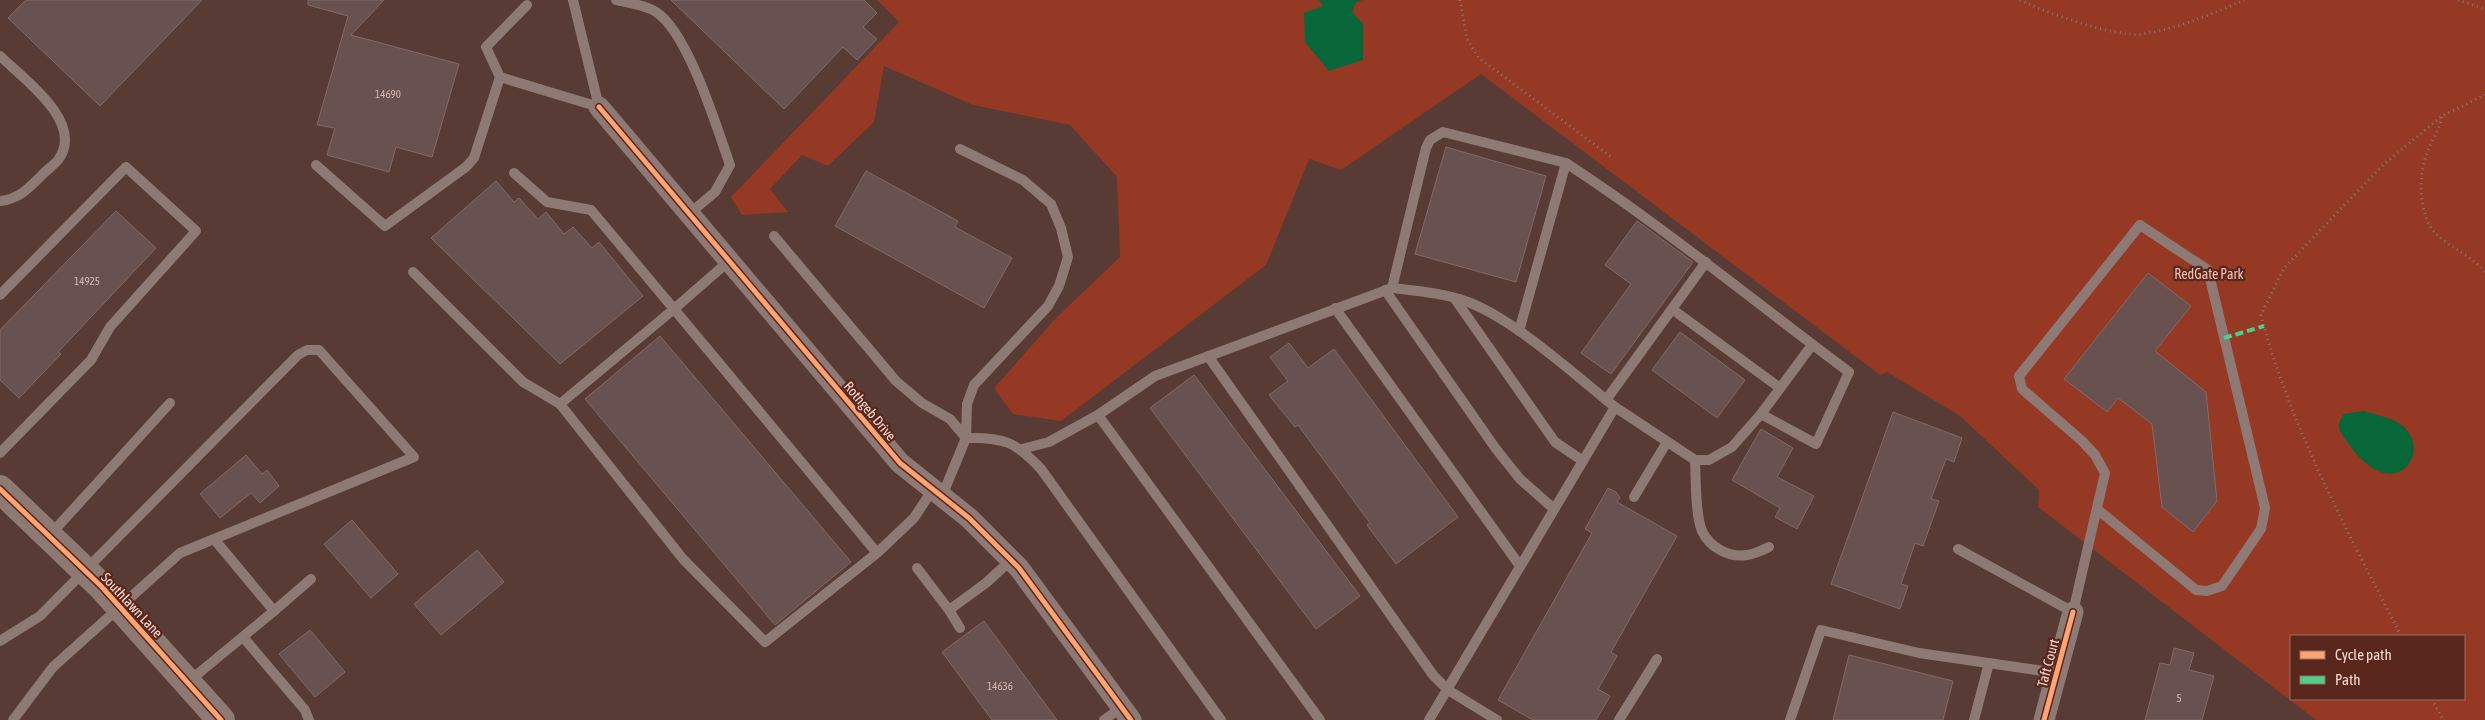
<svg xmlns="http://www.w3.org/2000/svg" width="2485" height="720" font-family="'Asap Condensed',sans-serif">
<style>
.green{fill:#953824;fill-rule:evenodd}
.water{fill:#086738}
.building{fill:#69514f;stroke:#836a68}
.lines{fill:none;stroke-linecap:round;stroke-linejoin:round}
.path{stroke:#8b7773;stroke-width:3;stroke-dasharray:1 4;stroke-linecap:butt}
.lane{stroke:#8e7974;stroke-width:10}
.street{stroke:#8e7974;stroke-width:21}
.secondary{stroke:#8e7a72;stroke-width:28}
.quiet{stroke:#4dcf88;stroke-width:4;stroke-dasharray:8 4;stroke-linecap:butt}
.cycleway-casing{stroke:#59271c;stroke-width:8}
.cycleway{stroke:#fda474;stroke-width:5}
.labels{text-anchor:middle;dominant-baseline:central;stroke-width:4.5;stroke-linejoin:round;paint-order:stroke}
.number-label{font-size:11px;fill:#d6b8b1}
.park-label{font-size:14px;fill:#fabfb1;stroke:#59271c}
.street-label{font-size:14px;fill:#fbdad2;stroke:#59271c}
</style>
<rect width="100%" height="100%" fill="#573b34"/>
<path class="green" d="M 877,0 L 2485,0 L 2485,720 L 2316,720 L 2038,507 L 2039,490 L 1960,416 L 1887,372 L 1880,375 L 1481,74 L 1341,170 L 1309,159 L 1266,265 L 1061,421 L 1013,414 L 994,388 L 1056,318 L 1120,257 L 1117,177 L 1070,125 L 973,105 L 884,66 L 874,122 L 828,166 L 802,155 L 770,189 L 788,212 L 742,215 L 731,197 L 899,22 ZM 2291,636 L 2464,636 L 2464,699 L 2291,699 Z"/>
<g class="water">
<polygon points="1319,0 1363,0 1356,2 1352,12 1363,24 1363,60 1329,71 1305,42 1304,13 1323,6"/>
<path d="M 2364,411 C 2376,415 2389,417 2400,424 C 2436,448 2395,511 2348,443 C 2340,431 2334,427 2344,414 Z"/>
</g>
<g class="building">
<polygon points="26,0 202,0 100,106 8,18"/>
<polygon points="308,0 384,0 351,35 459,64 432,157 396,147 389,172 327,155 335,128 317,125 348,16 308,5"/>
<polygon points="671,0 864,0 877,13 863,27 877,39 857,60 843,47 784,109"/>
<polygon points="1446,147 1546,176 1516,282 1415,254"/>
<polygon points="866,171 958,221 955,227 1012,258 984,308 835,226"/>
<polygon points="496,181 514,202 519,198 538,219 546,212 564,234 573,227 592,248 599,242 643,296 560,364 431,238"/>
<polygon points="116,211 156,248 58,352 61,354 19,398 0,380 0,330"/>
<polygon points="1637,221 1693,262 1611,374 1581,353 1631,284 1605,265"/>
<polygon points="2148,273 2191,306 2155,351 2206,392 2217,501 2193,532 2162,507 2152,424 2118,398 2107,412 2064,379"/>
<polygon points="1680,332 1745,380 1717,418 1652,370"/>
<polygon points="660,336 851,562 775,625 585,399"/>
<polygon points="1289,343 1308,368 1334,349 1458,517 1396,564 1367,525 1370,523 1298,425 1295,427 1269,395 1288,381 1270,357"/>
<polygon points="1194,375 1360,596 1316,629 1150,408"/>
<polygon points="1893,412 1962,438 1954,462 1946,459 1931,499 1939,501 1923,546 1915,543 1901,584 1908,586 1900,609 1831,584"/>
<polygon points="1761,429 1793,448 1777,477 1814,496 1797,529 1775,517 1780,508 1732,480"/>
<polygon points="246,455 262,474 267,470 279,486 260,503 251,493 220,518 200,494"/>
<polygon points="1608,488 1616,492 1620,498 1617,502 1677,536 1611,652 1617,656 1598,689 1610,696 1596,720 1533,720 1498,700 1592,533 1585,529"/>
<polygon points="352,520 398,574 371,598 324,544"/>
<polygon points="477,550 504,582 441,635 414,604"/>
<polygon points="984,621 1057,720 992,720 942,652"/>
<polygon points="310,630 345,672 315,697 279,654"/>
<polygon points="2174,648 2194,653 2189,670 2214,676 2202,720 2145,720 2160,663 2170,665"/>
<polygon points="1849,655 1953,681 1943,720 1833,720"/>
</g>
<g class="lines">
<g class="path">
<polyline points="1460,0 1467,39 1479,58 1611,157"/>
<path d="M 2020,0 C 2044,12 2116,38 2142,34 C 2177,29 2212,14 2244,0"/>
<polyline points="2458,0 2485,9"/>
<path d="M 2442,117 C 2439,132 2430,142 2426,156 C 2418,179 2419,216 2436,234 C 2451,248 2473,257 2485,272"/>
<path d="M 2401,636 C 2348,532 2291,429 2261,315 L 2284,268 L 2383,165 L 2442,116 L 2485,95"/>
<polyline points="2432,699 2443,720"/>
</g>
<g class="lane">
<polyline points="573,0 599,107"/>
<path d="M 616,0 C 628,3 646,5 656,12 C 688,32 717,128 730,165 L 715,192 L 689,214"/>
<path d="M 0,56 C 23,78 86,123 58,160 C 54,165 48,169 44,173 C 30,187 20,199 0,201"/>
<polyline points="500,77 486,47 527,5"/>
<path d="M 1566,163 C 1664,227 1755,302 1849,372 L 1816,444 L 1761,414"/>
<polyline points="316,165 385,226 466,167 474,158 500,77 599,107"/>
<polyline points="514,173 547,202 591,210 674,309 729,261"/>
<polyline points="774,236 896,381 922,403 950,419 966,438 967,404 974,385 1048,306 1059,286 1068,257 1061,228 1051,204 1023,180 960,149"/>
<polyline points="413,272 523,382 560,404"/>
<polyline points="1392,288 1426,148 1430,140 1443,132 1566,163 1519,331"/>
<polyline points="1385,290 1496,449 1520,479 1554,509"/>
<polyline points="0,295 126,167 196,231 110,327 91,360 0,453"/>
<polyline points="1455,299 1555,442 1583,461"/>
<polyline points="1335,308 1520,566"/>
<polyline points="1672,309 1780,388"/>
<polyline points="1208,356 1433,675 1448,690 1497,720"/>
<polyline points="1606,400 1706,262"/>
<polyline points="1615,407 1695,460 1709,460 1732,447 1761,414 1812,345"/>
<polyline points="1098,415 1320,720"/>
<path d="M 1022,449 L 1049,442 L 1098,415 L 1155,376 L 1392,288 C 1417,291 1444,293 1468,302 C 1515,320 1574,374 1615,407 L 1429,720"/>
<path d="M 1695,460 C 1696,479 1695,514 1702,531 C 1710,548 1730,558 1747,555 C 1755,554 1763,550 1769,547"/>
<path d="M 942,496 L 966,438 C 1004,437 1016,442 1041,469 L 1221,720"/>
<polyline points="1634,497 1667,442"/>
<polyline points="50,535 170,403"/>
<polyline points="1958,549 2073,612 2105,473 2095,455 2082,441 2022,389 2019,376 2140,225 2208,270 2265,508 2261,529 2222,586 2207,591 2196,590 2097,509"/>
<polyline points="877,553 765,642 683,559 560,404 674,309 877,553 914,518 933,489"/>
<polyline points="917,568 949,610 986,583 1011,560"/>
<polyline points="949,610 960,628"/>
<polyline points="274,611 311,579"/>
<polyline points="243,637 305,710 309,720"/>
<polyline points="0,641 40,616 298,355 307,350 319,350 414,457 180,553 53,667 13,720"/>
<polyline points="188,682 274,611 214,539"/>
<polyline points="1104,720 1122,707"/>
<polyline points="1619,720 1657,659"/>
<polyline points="1790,720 1821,630 1919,653 2057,673"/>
<polyline points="1974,720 1989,663"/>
</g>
<g class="street">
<polyline points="599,107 900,463 969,518 1019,568 1131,720"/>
<polyline points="2044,720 2073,612"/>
</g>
<polyline class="secondary" points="0,489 102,587 221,720"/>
<polyline class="quiet" points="2224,338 2264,326"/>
<defs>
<g id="cycleway">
<polyline points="599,107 900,463 969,518 1019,568 1131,720"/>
<polyline points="0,489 102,587 221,720"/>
<polyline points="2044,720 2073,612"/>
</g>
</defs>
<use href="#cycleway" class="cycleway-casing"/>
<use href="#cycleway" class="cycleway"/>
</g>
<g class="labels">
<g class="number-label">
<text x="388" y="94">14690</text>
<text x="87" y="281">14925</text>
<text x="1000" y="686">14636</text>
<text x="2179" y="698">5</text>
</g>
<g class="park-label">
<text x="2209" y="274">RedGate Park</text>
</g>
<g class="street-label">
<text transform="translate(870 411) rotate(50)">Rothgeb Drive</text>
<text transform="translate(132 605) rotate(47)">Southlawn Lane</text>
<text transform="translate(2048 663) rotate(-75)">Taft Court</text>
</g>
</g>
<rect x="2290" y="635" width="175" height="65" fill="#59271c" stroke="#9a6f65"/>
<rect x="2300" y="651" width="25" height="8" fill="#fda474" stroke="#9a6f65"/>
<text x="2335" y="660" font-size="15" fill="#fbdad2">Cycle path</text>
<rect x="2300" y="676" width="25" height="8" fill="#4dcf88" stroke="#9a6f65"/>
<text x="2335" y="685" font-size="15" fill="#fbdad2">Path</text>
</svg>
